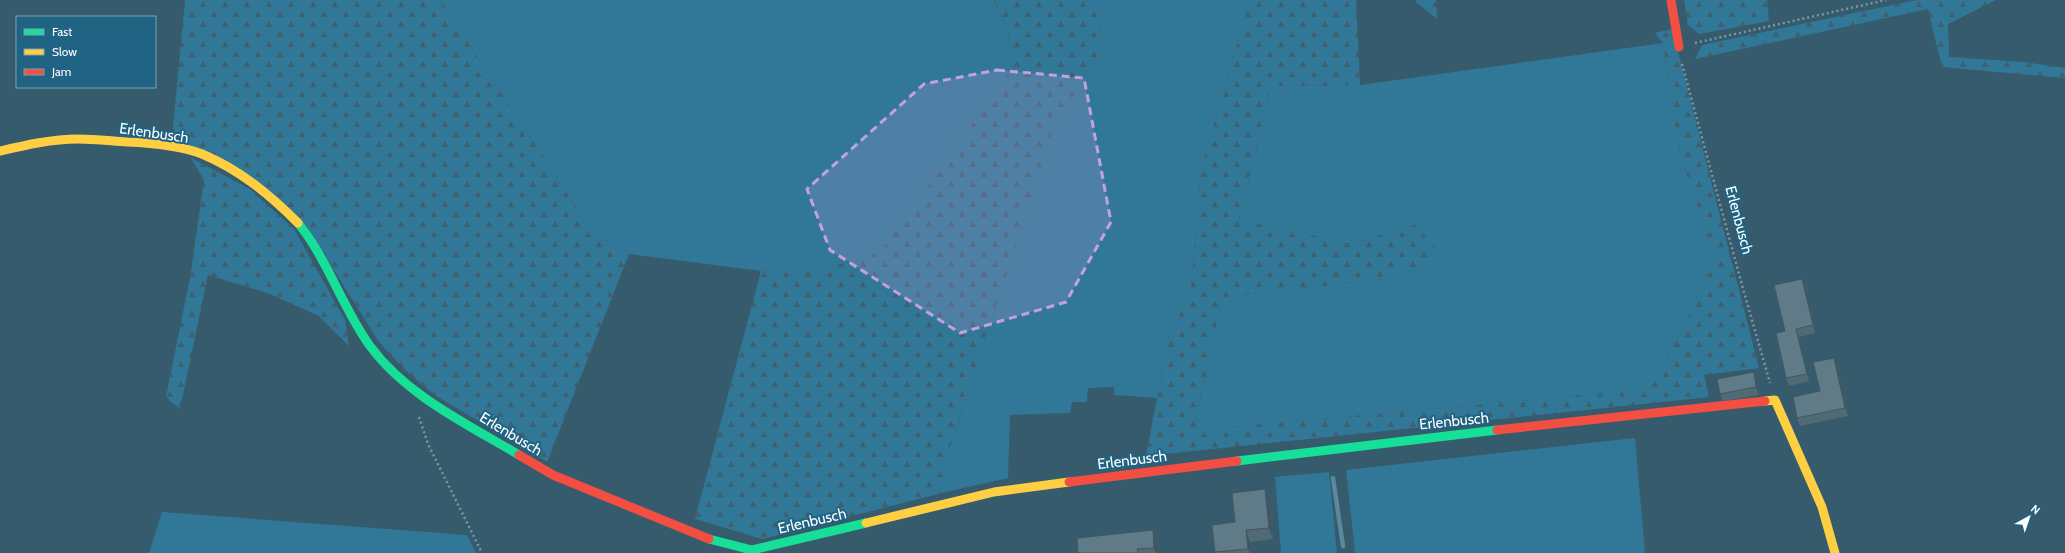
<svg xmlns="http://www.w3.org/2000/svg" width="2065" height="553" font-family="Cabin,sans-serif">
<style>
.green{fill:#317898}
.forest{fill:url(#forest-firs)}
.lines{fill:none;stroke-linecap:round;stroke-linejoin:round}
.stream{stroke:#5a889e;stroke-width:4.5}
.path{stroke:#7c96a3;stroke-width:2.5;stroke-dasharray:2 3;stroke-linecap:butt}
.fast{stroke:#16e098;stroke-width:9}
.slow{stroke:#ffcf43;stroke-width:9}
.jam{stroke:#f24e42;stroke-width:9}
.wall{fill:#526a75}
.shaded-wall{fill:#42565f}
.building{fill:#5f7b88;stroke:#42565f}
.marked{fill:#c4a0e2;fill-opacity:0.2;stroke:#c4a0e2;stroke-width:3;stroke-dasharray:8 5;stroke-linejoin:round}
.labels{text-anchor:middle;dominant-baseline:central;stroke-width:4;stroke-linejoin:round;paint-order:stroke}
.street-label{font-size:15px;fill:#fff;stroke:#206383}
</style>
<defs>
<pattern id="forest-firs" width="22" height="20" patternUnits="userSpaceOnUse"><rect width="22" height="20" fill="#317898"/><path d="M5 1l3.5 6h-7zM16 11l3.5 6h-7z" fill="#40606e"/></pattern>
</defs>
<rect width="100%" height="100%" fill="#365b6d"/>
<g class="green">
<polygon points="440,0 994,0 1008,29 1012,69 880,253 831,267 761,271 629,254 593,233"/>
<polygon points="1099,0 1250,0 1201,171 1191,289 1168,340 1157,398 1114,395 1114,387 1088,388 1087,402 1072,402 1070,413 1010,415 1008,478 946,492 947,456 1055,124 1102,51"/>
<polygon points="1663,43 1680,152 1714,258 1691,312 1651,389 1200,430 1195,423 1222,297 1384,279 1416,225 1351,244 1239,220 1271,86 1360,85"/>
<polygon points="1635,438 1645,553 1355,553 1346,470"/>
<polygon points="1329,472 1337,553 1281,553 1275,477"/>
<polygon points="162,512 467,535 476,553 149,553"/>
</g>
<g class="forest">
<polygon points="185,0 440,0 593,233 629,254 547,462 433,394 404,369 379,342 305,224 179,139 173,128"/>
<polygon points="994,0 1099,0 1102,51 1055,124 947,456 946,492 762,539 695,519 761,271 831,267 880,253 1012,69 1008,29"/>
<polygon points="1250,0 1356,0 1360,85 1271,86 1239,220 1351,244 1416,225 1436,248 1428,265 1384,279 1222,297 1195,422 1200,430 1651,389 1691,312 1714,258 1680,152 1663,43 1655,33 1672,29 1759,368 1704,375 1709,397 1146,456 1168,340 1191,289 1201,171"/>
<polygon points="1416,0 1436,0 1437,19 1416,2"/>
<polygon points="1684,0 1767,0 1769,21 1699,34 1688,25"/>
<polygon points="1917,0 1996,0 1948,24 1949,57 2024,62 2065,68 2065,78 1942,67 1928,9 1695,59 1702,45"/>
<polygon points="191,158 250,189 294,229 345,320 349,346 319,316 270,294 208,275 180,409 166,397 190,278 204,180"/>
</g>
<g class="lines">
<polyline class="stream" points="1333,478 1343,546"/>
<g class="path">
<polyline points="1695,43 1886,0"/>
<polyline points="1682,64 1742,285 1770,383"/>
<polyline points="419,417 428,444 482,553"/>
</g>
<g class="fast">
<path d="M 298,223 C 328,260 342,307 370,346 C 407,396 467,424 519,455"/>
<polyline points="1237,461 1497,430"/>
<polyline points="709,539 752,550 866,523"/>
</g>
<g class="slow">
<path d="M 0,151 C 26,145 52,139 78,139 C 94,139 111,141 127,142 C 152,143 178,145 202,154 C 240,170 269,194 298,223"/>
<polyline points="1765,401 1775,400 1822,507 1835,553"/>
<polyline points="866,523 994,492 1069,482"/>
</g>
<g class="jam">
<polyline points="1671,0 1679,47"/>
<polyline points="1497,430 1765,401"/>
<polyline points="519,455 553,475 709,539"/>
<polyline points="1069,482 1237,461"/>
</g>
</g>
<g class="wall">
<polygon points="1802,279 1805,287 1815,333 1799,337 1809,381 1789,386 1786,378 1785,331"/>
<polygon points="1837,366 1848,416 1800,426 1797,418 1820,391"/>
<polygon points="1754,372 1757,380 1759,395 1723,401 1720,394"/>
<polygon points="1265,489 1269,500 1273,539 1250,542 1252,553 1215,553 1212,525 1235,522"/>
<polygon points="1153,530 1158,545 1159,553 1078,553"/>
</g>
<g class="shaded-wall">
<polygon points="1802,279 1805,287 1815,333 1813,325"/>
<polygon points="1796,329 1799,337 1809,381 1807,374"/>
<polygon points="1834,358 1837,366 1848,416 1845,408"/>
<polygon points="1754,372 1757,380 1759,395 1756,387"/>
<polygon points="1265,489 1269,500 1273,539 1269,528"/>
<polygon points="1153,530 1158,545 1159,553 1156,553 1154,548"/>
<polygon points="1246,530 1250,542 1252,553 1250,553 1248,549"/>
</g>
<g class="building">
<polygon points="1802,279 1813,325 1796,329 1807,374 1786,378 1776,333 1785,331 1774,285"/>
<polygon points="1834,358 1845,408 1797,418 1793,397 1820,391 1813,362"/>
<polygon points="1754,372 1756,387 1720,394 1717,379"/>
<polygon points="1265,489 1269,528 1246,530 1248,549 1215,552 1212,525 1235,522 1232,493"/>
<polygon points="1153,530 1154,548 1137,549 1138,553 1078,553 1077,538"/>
</g>
<path class="marked" d="M 997,70 L 1084,78 L 1111,222 L 1066,302 L 960,333 L 830,250 L 807,189 L 924,84 Z"/>
<g class="labels">
<g class="street-label">
<text transform="translate(154 133) rotate(8)">Erlenbusch</text>
<text transform="translate(1739 220) rotate(75)">Erlenbusch</text>
<text transform="translate(1454 421) rotate(-6)">Erlenbusch</text>
<text transform="translate(511 434) rotate(31)">Erlenbusch</text>
<text transform="translate(1132 460) rotate(-7)">Erlenbusch</text>
<text transform="translate(812 521) rotate(-13)">Erlenbusch</text>
</g>
</g>
<rect x="16" y="16" width="140" height="72" fill="#206383" stroke="#79a1b5"/>
<rect x="24" y="29" width="20" height="6" fill="#16e098" stroke="#79a1b5"/>
<text x="52" y="36" font-size="12" fill="#ffffff">Fast</text>
<rect x="24" y="49" width="20" height="6" fill="#ffcf43" stroke="#79a1b5"/>
<text x="52" y="56" font-size="12" fill="#ffffff">Slow</text>
<rect x="24" y="69" width="20" height="6" fill="#f24e42" stroke="#79a1b5"/>
<text x="52" y="76" font-size="12" fill="#ffffff">Jam</text>
<g transform="translate(2029 517) rotate(40)" stroke="#206383" stroke-width="3" paint-order="stroke">
<path d="M0-3L7 15L0 10L-7 15Z" fill="#ffffff"/>
<text y="-6" font-size="11" font-weight="bold" text-anchor="middle" fill="#ffffff">N</text>
</g>
</svg>
